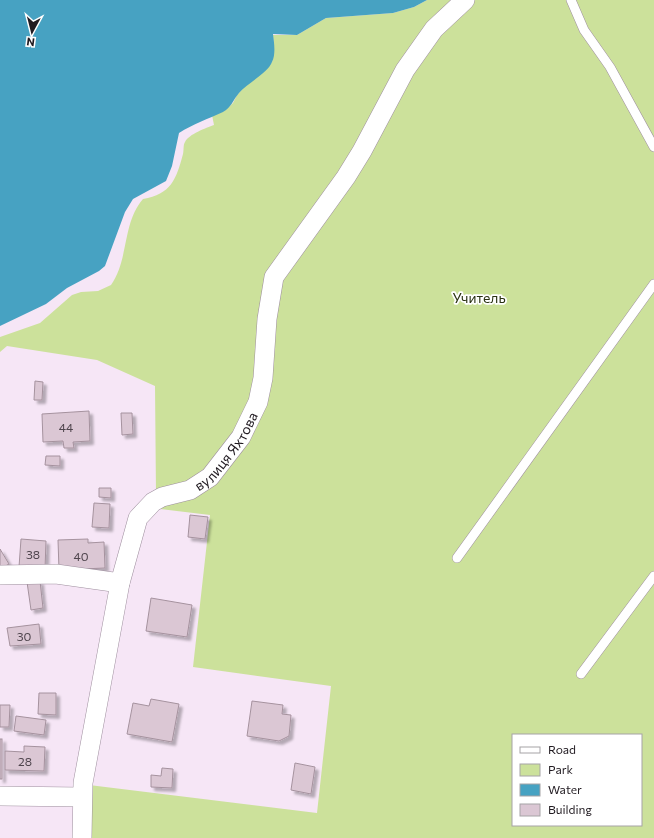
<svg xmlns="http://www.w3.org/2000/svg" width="654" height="838" font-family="Commissioner,sans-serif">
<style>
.green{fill:#cce19b;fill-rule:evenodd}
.water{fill:#47a2c2}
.building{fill:#dbc7d4;stroke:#a5929e;filter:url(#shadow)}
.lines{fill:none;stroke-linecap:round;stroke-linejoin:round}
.lane-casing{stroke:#9e8f9e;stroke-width:10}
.street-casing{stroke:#9e8f9e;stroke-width:20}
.lane{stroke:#fff;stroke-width:9}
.street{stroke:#fff;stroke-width:19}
.labels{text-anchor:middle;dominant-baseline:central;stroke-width:3.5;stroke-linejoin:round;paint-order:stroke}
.number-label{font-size:12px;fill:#4f454d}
.park-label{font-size:14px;fill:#293112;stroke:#fff}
.street-label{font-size:14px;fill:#201a20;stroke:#fff}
</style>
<defs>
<filter id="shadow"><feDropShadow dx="3.5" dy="3.5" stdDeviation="1" flood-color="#0004"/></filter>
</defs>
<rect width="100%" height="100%" fill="#f6e6f6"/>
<path class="green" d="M 427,0 L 654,0 L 654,838 L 89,838 L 89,785 L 317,813 L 331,686 L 193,667 L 210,515 L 152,508 L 155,504 C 167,501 180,500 191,495 C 217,484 254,431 262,404 C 265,396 266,386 267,377 C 271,344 268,306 281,275 L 277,267 C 262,286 263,319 262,343 C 260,391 253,414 223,452 C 218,459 213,468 207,474 C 194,486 173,490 156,495 L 155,386 L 97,360 L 7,346 L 0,352 L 0,337 L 40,323 L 72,295 L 81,292 L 98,291 L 111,285 C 129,260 122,223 143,199 C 171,194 176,180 183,154 C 184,150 183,145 185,142 C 189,134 206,128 214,125 L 212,115 L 224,111 L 233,103 L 237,95 L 245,86 L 272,62 L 274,48 L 273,35 L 297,35 L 326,18 L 393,13 L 414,7 ZM 513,735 L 641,735 L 641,825 L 513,825 Z"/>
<path class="water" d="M 0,0 L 427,0 L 414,7 L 393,13 L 326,18 L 297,35 L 273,34 C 274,42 276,54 272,62 C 268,73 247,83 239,93 C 233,100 231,108 223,112 C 208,119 193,124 179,133 L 172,166 L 166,181 L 133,199 L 125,212 L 105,266 L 99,271 L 67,288 L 46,304 L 0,326 Z"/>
<g class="building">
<polygon points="35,381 43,382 42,400 34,400"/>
<polygon points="89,411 90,441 73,442 74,448 64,448 63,441 43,442 42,414"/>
<polygon points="121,413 132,413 133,434 122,435"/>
<polygon points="46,456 60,456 60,466 45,465"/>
<polygon points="99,488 111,488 111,498 99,497"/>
<polygon points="94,503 110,504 109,528 92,527"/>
<polygon points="190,515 208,517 205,539 188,537"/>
<polygon points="21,539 46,541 45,569 19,567"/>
<polygon points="88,539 88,543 104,542 105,568 59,570 58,540"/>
<polygon points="0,549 9,564 0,569"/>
<polygon points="40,581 43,608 31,610 27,582"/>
<polygon points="151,598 192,605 187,637 146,631"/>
<polygon points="39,624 41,644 10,646 7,628"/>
<polygon points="39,693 56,693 56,715 38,714"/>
<polygon points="151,699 179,704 172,742 127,734 133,703 149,706"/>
<polygon points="252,701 283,705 282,714 291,715 289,736 279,741 247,736"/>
<polygon points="0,705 10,705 9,727 0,727"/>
<polygon points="16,716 46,720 44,735 14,731"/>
<rect x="0" y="739" width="2" height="40"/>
<polygon points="24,746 45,747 44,771 5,770 5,751 24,752"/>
<polygon points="295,763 315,767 311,794 291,790"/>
<polygon points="162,768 173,769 172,788 151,787 151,775 161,776"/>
</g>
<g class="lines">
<defs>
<g id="lane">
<polyline points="571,0 584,30 610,67 654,147"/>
<polyline points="457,558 654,284"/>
<polyline points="581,674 654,576"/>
</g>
<g id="street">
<polyline points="0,575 56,574 120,583"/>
<polyline points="0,796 82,797"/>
<path id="s1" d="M 82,838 L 83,783 L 120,583 L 138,518 L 153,502 L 162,497 L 190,490 L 210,477 L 241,437 L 258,402 L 263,378 L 267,319 L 274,277 L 346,177 L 362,151 L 405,70 L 434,29 L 465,0"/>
</g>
</defs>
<use href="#lane" class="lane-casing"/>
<use href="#street" class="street-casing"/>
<use href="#lane" class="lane"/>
<use href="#street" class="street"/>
</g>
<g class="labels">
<g class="number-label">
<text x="66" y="427">44</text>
<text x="33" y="554">38</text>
<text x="81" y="556">40</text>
<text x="24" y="636">30</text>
<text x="25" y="761">28</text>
</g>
<g class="park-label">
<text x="479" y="297">Учитель</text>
</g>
<g class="street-label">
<text stroke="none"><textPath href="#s1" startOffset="441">вулиця Яхтова</textPath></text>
</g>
</g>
<rect x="512" y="734" width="130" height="92" fill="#ffffff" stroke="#a6a3a6"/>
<rect x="520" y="747" width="20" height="6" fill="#ffffff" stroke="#a6a3a6"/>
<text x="548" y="754" font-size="12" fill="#201a20">Road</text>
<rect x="520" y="764" width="20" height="12" fill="#cce19b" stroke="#a6a3a6"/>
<text x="548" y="774" font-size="12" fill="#201a20">Park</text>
<rect x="520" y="784" width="20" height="12" fill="#47a2c2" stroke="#a6a3a6"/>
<text x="548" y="794" font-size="12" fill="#201a20">Water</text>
<rect x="520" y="804" width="20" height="12" fill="#dbc7d4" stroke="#a6a3a6"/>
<text x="548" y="814" font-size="12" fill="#201a20">Building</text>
<g transform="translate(32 32) rotate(187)" stroke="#ffffff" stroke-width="3" paint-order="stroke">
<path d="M0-3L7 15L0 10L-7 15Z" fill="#201a20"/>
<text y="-6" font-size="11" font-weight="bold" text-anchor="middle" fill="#201a20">N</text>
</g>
</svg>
